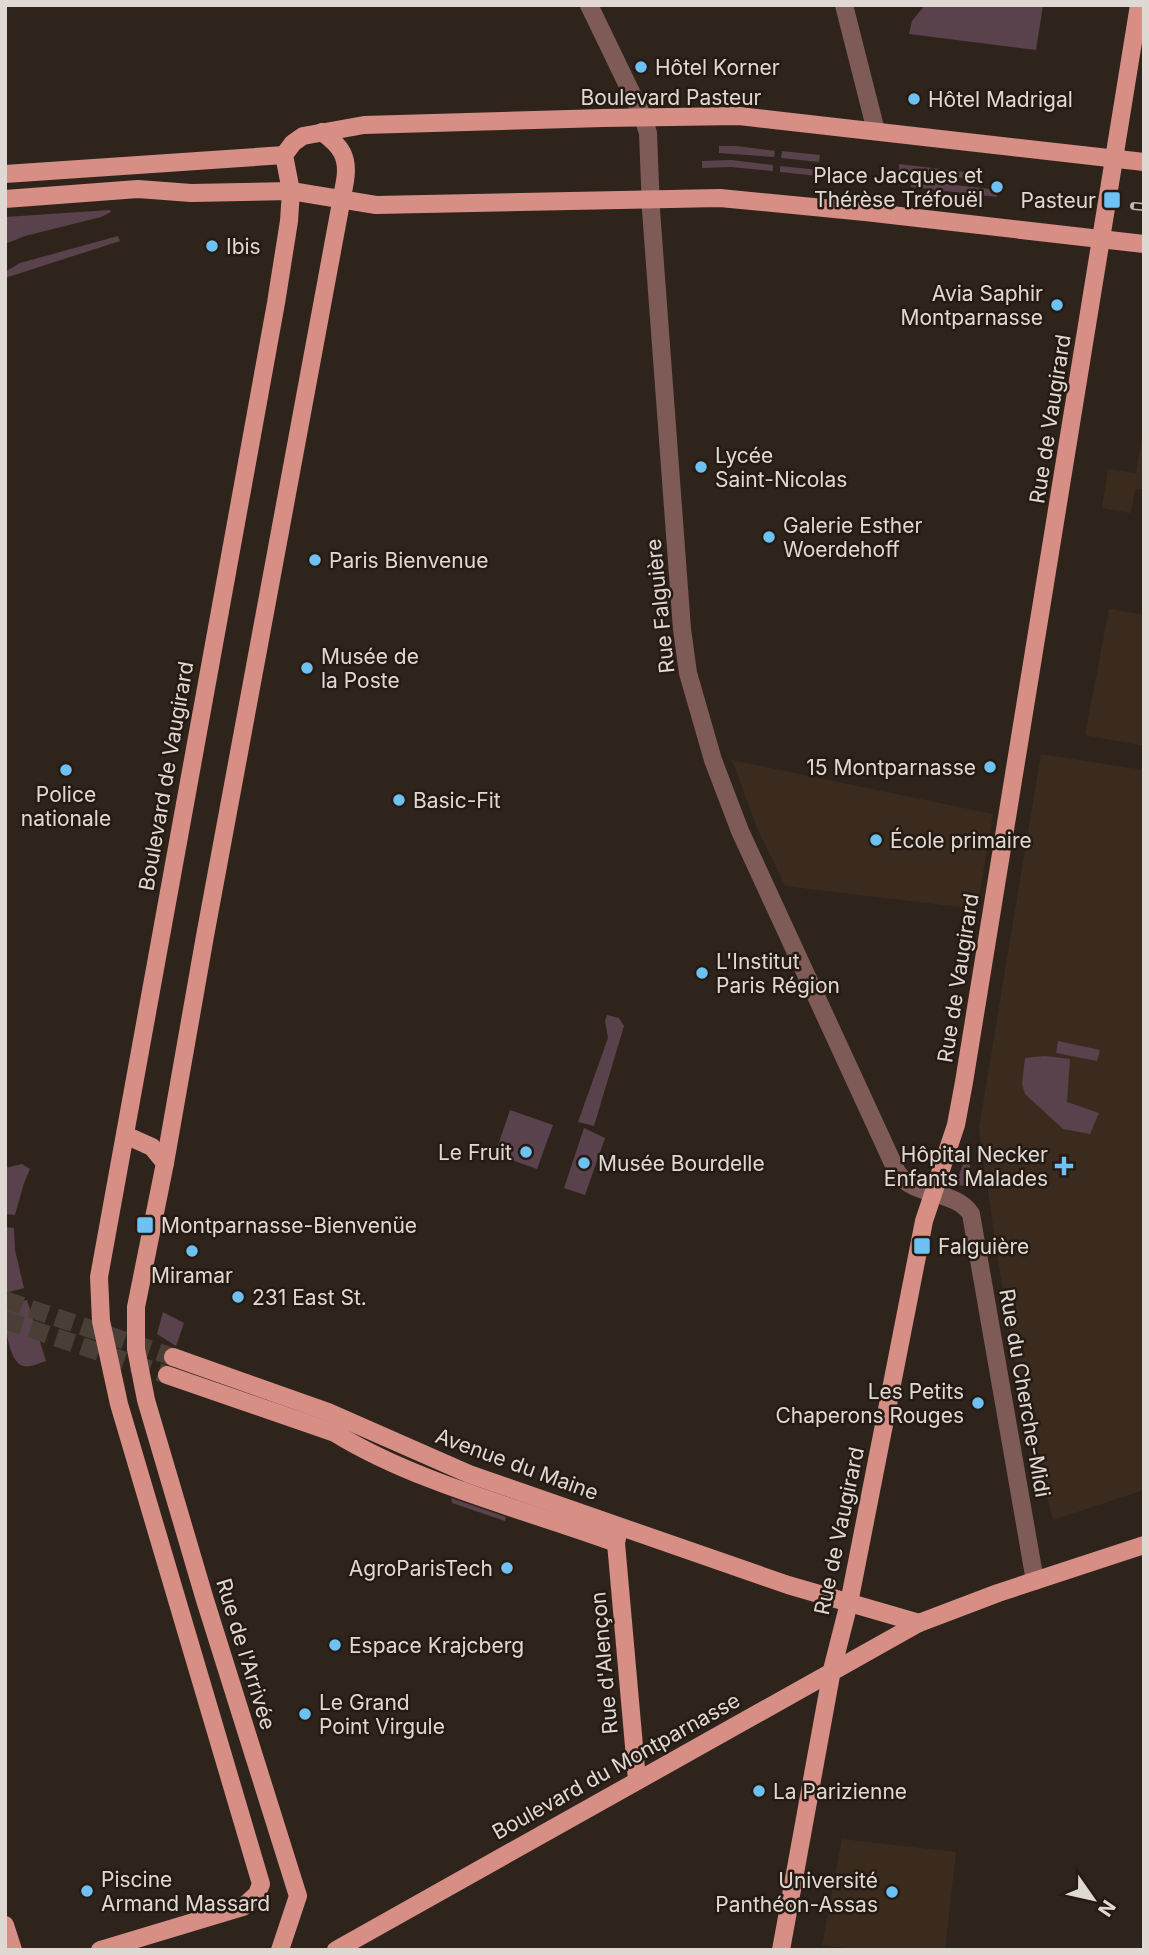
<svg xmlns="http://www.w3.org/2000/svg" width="1149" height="1955" font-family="Inter,sans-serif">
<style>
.built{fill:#3a2b1e}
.green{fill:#59424b}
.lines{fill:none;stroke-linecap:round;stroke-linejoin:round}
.major-tunnel{stroke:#4a3f37;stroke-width:18;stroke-dasharray:18 9;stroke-linecap:butt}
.minor{stroke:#7e5b57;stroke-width:18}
.major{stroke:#d68e85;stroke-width:18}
.rail-casing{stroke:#bfb7b1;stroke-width:8}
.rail{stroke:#251b13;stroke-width:5;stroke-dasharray:16;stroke-linecap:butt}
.poi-dot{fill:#6ec2f3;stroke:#251b13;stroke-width:2.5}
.labels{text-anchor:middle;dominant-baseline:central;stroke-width:5;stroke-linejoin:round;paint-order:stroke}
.poi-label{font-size:21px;fill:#e0d9d3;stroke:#251b13;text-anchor:start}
.street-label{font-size:21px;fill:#e0d9d3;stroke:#251b13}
</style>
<rect width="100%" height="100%" fill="#2f241c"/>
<g class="built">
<polygon points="1144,427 1144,489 1135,489 1131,513 1102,508 1108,469 1136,473"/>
<polygon points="1109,609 1144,615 1144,746 1085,735"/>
<polygon points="1041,754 1144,770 1144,1490 1053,1520 1047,1497 1035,1477 998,1261 979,1128"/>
<polygon points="732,760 993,814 977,909 785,886 758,830"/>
<polygon points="842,1839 956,1852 945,1950 861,1950 822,1945"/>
</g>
<g class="green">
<polygon points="925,5 1043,5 1036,50 909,34 912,21"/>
<polygon points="719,146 736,146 775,151 774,157 719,153"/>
<polygon points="782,151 820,155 819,162 781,158"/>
<polygon points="731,160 773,165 773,171 731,167 702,168 702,161"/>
<polygon points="899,164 965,172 964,178 899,171"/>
<polygon points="780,166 847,173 846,179 780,172"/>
<polygon points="912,180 998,190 997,197 911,187"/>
<polygon points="110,210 111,212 101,217 25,236 5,244 5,217"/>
<polygon points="118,236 120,241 5,278 5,272 20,263"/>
<polygon points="607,1015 619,1018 624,1026 594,1126 578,1122 608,1038 605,1021"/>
<polygon points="1058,1041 1100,1050 1097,1061 1056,1053"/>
<polygon points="1045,1056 1070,1059 1067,1102 1099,1113 1090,1134 1063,1129 1025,1094 1022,1084 1025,1058"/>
<polygon points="510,1110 553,1125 537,1169 495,1154"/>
<polygon points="584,1128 605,1138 585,1195 564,1188"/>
<polygon points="966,1156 969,1156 972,1187 957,1185 956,1183"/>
<polygon points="22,1164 30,1169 24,1183 15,1215 5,1214 5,1168"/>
<polygon points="5,1227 14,1228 15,1250 24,1288 5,1293"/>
<path d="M 27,1300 L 46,1361 C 39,1363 31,1368 23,1366 C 7,1361 5,1320 5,1306 Z"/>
<polygon points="163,1312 184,1323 176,1346 157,1334"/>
<polygon points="451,1498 506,1517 505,1521 452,1503"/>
</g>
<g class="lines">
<g class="major-tunnel">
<polyline points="5,1300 173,1357"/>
<polyline points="5,1320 167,1375"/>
</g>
<g class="minor">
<path d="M 589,5 L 643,117 L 648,133 L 651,210 L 682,629 L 688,673 L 713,760 L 740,831 L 897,1172 C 914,1198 955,1189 971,1214 L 1035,1581"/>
<polyline points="844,5 876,131"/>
</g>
<g class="major">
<polyline points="5,174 284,155"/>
<polyline points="5,199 138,189 191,193 291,191 376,205 720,198 865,212 1144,244"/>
<polyline points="125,1135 152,1147 165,1163"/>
<polyline points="173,1357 328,1412 469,1474 788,1585 919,1623"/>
<path d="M 167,1375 L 335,1433 C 416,1483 526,1510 616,1543"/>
<polyline points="618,1533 616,1543 637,1780"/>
<polyline points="5,1925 13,1950"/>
<polyline points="100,1950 243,1907 257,1894 261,1884 119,1404 101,1321 99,1277 276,303 289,221 291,191 284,155 293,143 303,136 364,125 603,118 739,116 1144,162"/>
<path d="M 280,1950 L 298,1896 L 205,1600 L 146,1400 L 136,1349 L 136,1307 L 165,1163 L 205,936 L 345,181 C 349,157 341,146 322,132"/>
<polyline points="336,1950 919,1623 998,1593 1144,1545"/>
<polyline points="781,1950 832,1670 849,1603 924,1221 956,1125 964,1082 1139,5"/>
</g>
<defs>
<polyline id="rail" points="1134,206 1144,207"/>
</defs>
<use href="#rail" class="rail-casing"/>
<use href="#rail" class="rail"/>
</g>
<g class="poi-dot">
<circle cx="641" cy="67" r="7"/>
<circle cx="914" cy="99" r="7"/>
<circle cx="997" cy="187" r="7"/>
<rect x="1103" y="191" width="18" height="18" rx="3.5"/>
<circle cx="212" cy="246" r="7"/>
<circle cx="1057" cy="305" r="7"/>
<circle cx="701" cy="467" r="7"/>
<circle cx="769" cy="537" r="7"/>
<circle cx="315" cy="560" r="7"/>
<circle cx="307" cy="668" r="7"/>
<circle cx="990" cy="767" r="7"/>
<circle cx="66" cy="770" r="7"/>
<circle cx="399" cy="800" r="7"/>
<circle cx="876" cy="840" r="7"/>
<circle cx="702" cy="973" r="7"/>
<circle cx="526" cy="1152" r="7"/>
<circle cx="584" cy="1163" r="7"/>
<path d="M1060.5 1155.5h7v7h7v7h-7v7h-7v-7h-7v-7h7z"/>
<rect x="136" y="1216" width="18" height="18" rx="3.5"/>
<rect x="913" y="1237" width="18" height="18" rx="3.5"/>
<circle cx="192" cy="1251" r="7"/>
<circle cx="238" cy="1297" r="7"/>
<circle cx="978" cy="1403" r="7"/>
<circle cx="507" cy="1568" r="7"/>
<circle cx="335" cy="1645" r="7"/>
<circle cx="305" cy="1714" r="7"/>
<circle cx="759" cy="1791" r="7"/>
<circle cx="87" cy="1891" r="7"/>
<circle cx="892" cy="1892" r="7"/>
</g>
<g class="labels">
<g class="poi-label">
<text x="655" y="67">Hôtel Korner</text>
<text x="928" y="99">Hôtel Madrigal</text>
<text x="983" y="175" text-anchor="end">Place Jacques et<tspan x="983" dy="24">Thérèse Tréfouël</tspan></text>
<text x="1096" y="200" text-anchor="end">Pasteur</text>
<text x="226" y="246">Ibis</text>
<text x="1043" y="293" text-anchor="end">Avia Saphir<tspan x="1043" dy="24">Montparnasse</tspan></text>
<text x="715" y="455">Lycée<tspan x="715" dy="24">Saint-Nicolas</tspan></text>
<text x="783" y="525">Galerie Esther<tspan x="783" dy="24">Woerdehoff</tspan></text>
<text x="329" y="560">Paris Bienvenue</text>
<text x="321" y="656">Musée de<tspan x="321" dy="24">la Poste</tspan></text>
<text x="976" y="767" text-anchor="end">15 Montparnasse</text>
<text x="66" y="794" text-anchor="middle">Police<tspan x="66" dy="24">nationale</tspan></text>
<text x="413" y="800">Basic-Fit</text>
<text x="890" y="840">École primaire</text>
<text x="716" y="961">L'Institut<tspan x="716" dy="24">Paris Région</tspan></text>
<text x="512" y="1152" text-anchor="end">Le Fruit</text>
<text x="1048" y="1154" text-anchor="end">Hôpital Necker<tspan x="1048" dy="24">Enfants Malades</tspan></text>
<text x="598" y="1163">Musée Bourdelle</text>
<text x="161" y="1225">Montparnasse-Bienvenüe</text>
<text x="938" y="1246">Falguière</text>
<text x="192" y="1275" text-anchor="middle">Miramar</text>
<text x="252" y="1297">231 East St.</text>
<text x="964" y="1391" text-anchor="end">Les Petits<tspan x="964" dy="24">Chaperons Rouges</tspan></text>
<text x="493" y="1568" text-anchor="end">AgroParisTech</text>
<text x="349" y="1645">Espace Krajcberg</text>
<text x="319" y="1702">Le Grand<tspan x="319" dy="24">Point Virgule</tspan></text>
<text x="773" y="1791">La Parizienne</text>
<text x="101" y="1879">Piscine<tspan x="101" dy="24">Armand Massard</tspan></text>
<text x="878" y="1880" text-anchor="end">Université<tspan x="878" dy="24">Panthéon-Assas</tspan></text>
</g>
<g class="street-label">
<text x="671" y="97">Boulevard Pasteur</text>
<text transform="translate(1050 419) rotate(-81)">Rue de Vaugirard</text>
<text transform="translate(660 606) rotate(-96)">Rue Falguière</text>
<text transform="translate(166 776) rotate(-80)">Boulevard de Vaugirard</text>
<text transform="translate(958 978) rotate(-81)">Rue de Vaugirard</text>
<text transform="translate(1025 1393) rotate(80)">Rue du Cherche-Midi</text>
<text transform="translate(517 1464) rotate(20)">Avenue du Maine</text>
<text transform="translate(839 1531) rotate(-78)">Rue de Vaugirard</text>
<text transform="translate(246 1654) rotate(73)">Rue de l'Arrivée</text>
<text transform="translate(604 1663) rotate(-95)">Rue d'Alençon</text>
<text transform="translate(616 1766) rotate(-29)">Boulevard du Montparnasse</text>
</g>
</g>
<rect width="1149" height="1955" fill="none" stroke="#e0d9d3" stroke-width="14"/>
<g transform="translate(1093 1899) rotate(124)" stroke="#251b13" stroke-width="5" paint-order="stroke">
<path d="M0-5L12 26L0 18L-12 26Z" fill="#e0d9d3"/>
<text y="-10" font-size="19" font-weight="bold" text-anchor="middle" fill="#e0d9d3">N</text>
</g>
</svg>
